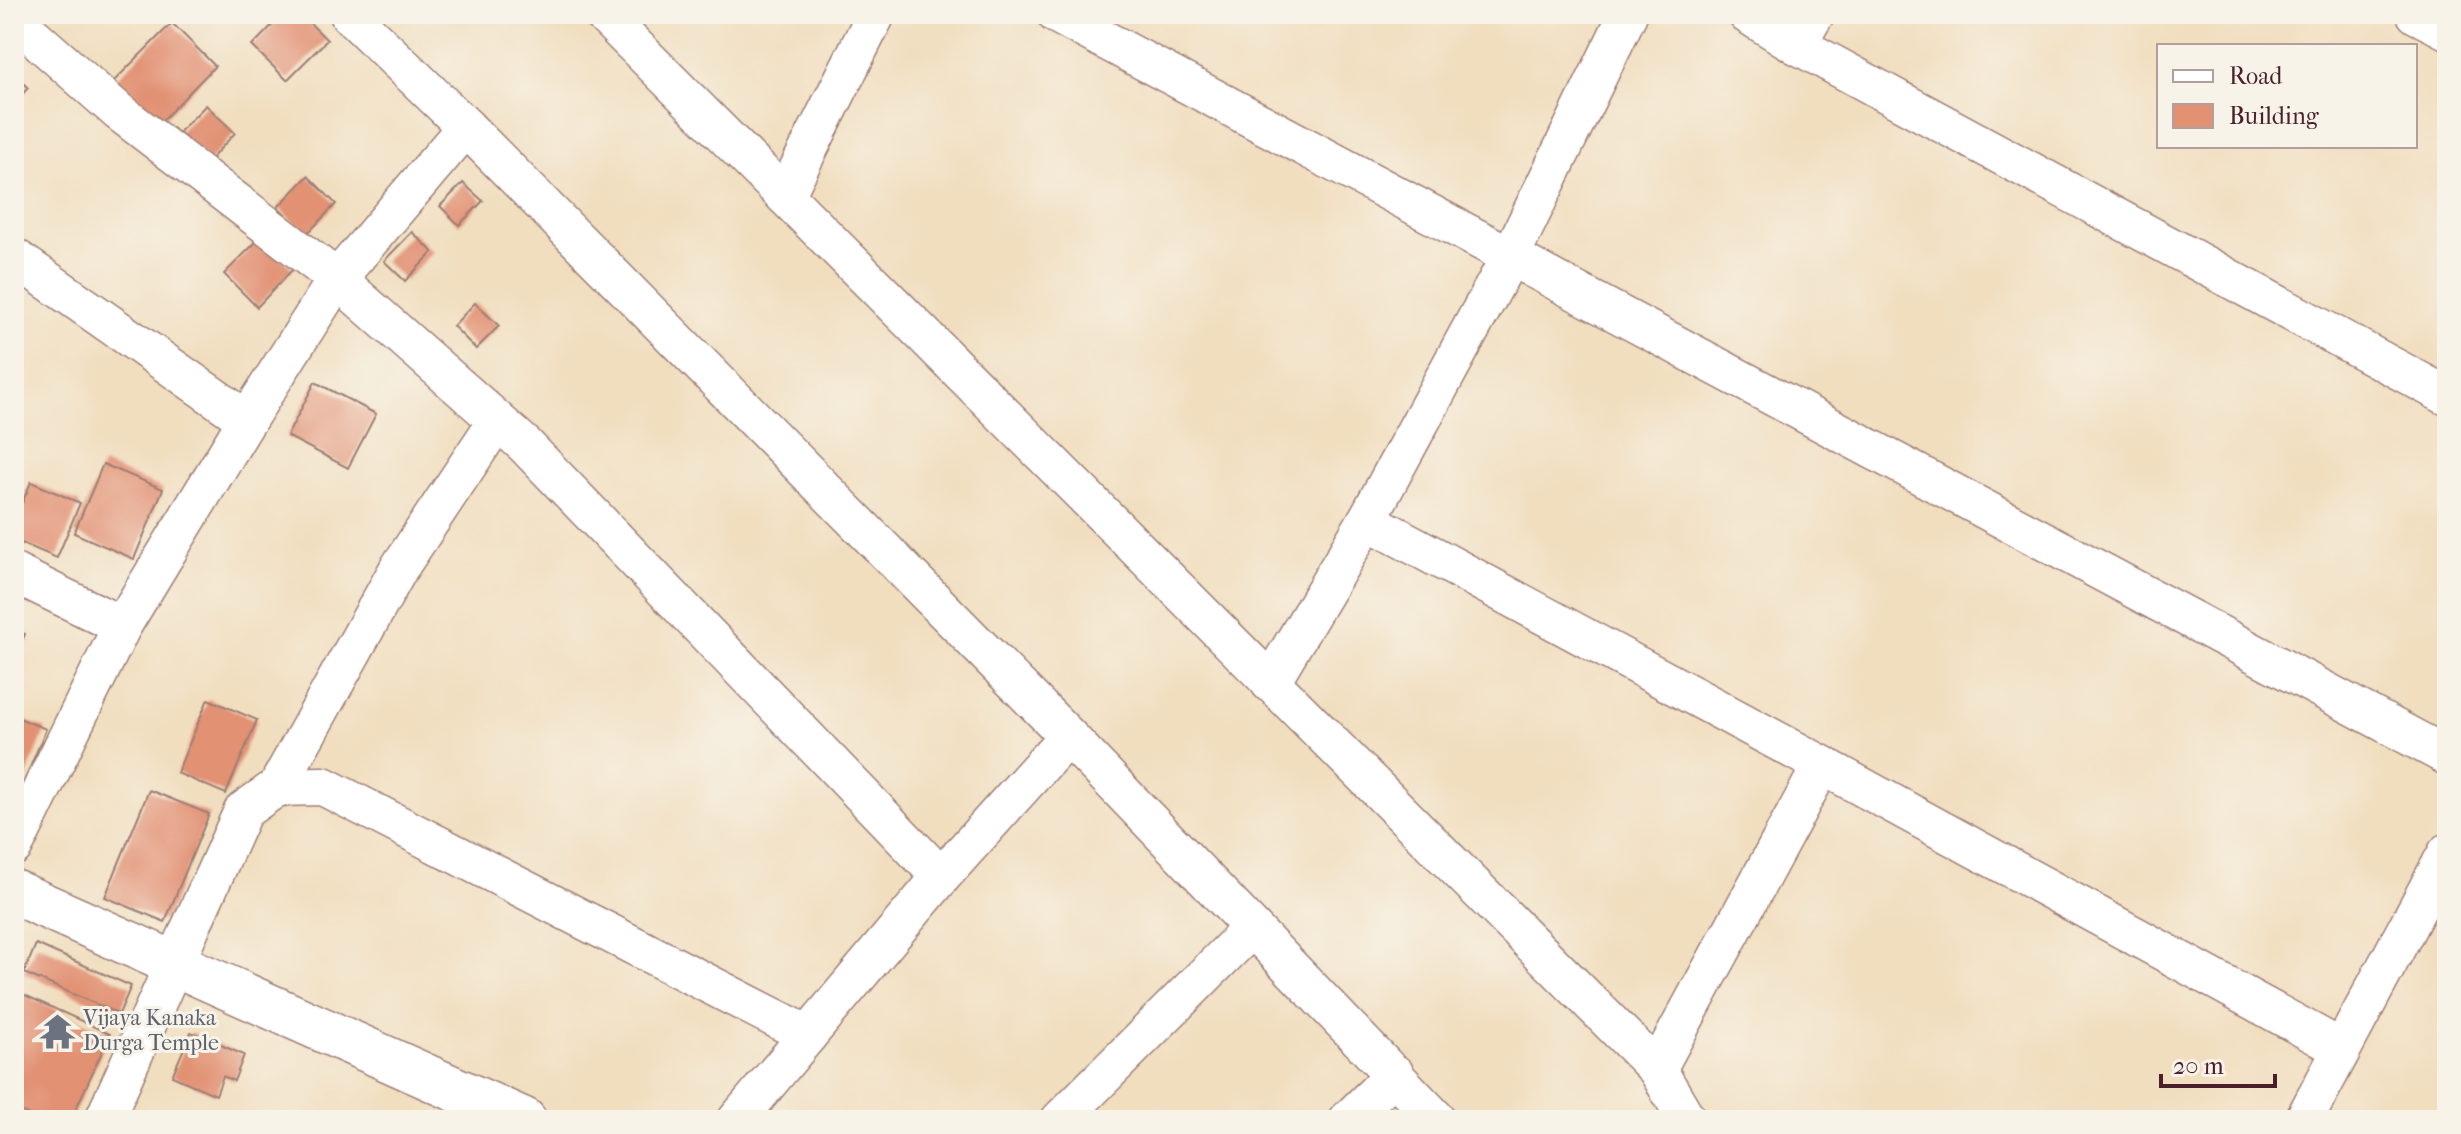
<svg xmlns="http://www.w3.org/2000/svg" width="2461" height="1134" font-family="'IM FELL French Canon',serif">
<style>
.building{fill:#e29173}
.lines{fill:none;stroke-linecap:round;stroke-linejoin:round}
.minor-casing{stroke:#9e7e75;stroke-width:41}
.tertiary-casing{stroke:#9e7e75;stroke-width:47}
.minor{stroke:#fff;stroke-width:38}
.tertiary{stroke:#fff;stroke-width:44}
.labels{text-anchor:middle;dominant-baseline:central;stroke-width:6;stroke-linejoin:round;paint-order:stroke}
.worship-label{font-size:22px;fill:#5b616d;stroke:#f7f3e8;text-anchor:start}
</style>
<rect width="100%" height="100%" fill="#f7f3e8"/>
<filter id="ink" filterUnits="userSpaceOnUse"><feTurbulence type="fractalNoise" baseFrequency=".0125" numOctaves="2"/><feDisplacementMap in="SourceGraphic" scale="16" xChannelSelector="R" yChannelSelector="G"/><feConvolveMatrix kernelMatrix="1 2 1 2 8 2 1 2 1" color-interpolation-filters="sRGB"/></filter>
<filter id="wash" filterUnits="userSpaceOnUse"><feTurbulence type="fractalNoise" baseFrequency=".006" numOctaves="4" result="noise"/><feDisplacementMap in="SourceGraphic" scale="32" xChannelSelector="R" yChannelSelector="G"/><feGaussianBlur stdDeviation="1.8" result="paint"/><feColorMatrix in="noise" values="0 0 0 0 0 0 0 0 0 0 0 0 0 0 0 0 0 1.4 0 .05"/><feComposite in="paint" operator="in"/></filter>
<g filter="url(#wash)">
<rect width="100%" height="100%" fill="#f1debf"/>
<g id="blocks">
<g class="building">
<polygon points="283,14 301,14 327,40 287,80 252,46"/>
<polygon points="172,23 215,66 157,126 113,82"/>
<polygon points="14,74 28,88 14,103"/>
<polygon points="206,105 235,133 209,161 179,132"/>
<polygon points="308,176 336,204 306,235 278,207"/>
<polygon points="463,183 483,201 459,225 440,206"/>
<polygon points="412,232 433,252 405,281 384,261"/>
<polygon points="260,238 293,269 257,307 224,274"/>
<polygon points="475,303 499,326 476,349 453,326"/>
<polygon points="315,382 376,414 348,468 287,436"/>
<polygon points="103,464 163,489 134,559 74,533"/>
<polygon points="31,482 80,503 57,558 14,540 14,522"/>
<polygon points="14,629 25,634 14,660"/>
<polygon points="208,699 257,720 226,794 177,773"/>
<polygon points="14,716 46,729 14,806"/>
<polygon points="149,790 209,814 165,922 105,897"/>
<polygon points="36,944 131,986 119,1014 24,973"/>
<polygon points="18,992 110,1034 71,1120 39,1120 14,1108 14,1002"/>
<polygon points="191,1032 244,1055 234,1081 223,1076 216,1095 172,1076"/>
</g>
</g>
</g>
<g filter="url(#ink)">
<use href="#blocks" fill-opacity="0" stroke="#9e7e75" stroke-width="2"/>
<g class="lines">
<defs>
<g id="minor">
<polyline points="349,14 466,127 1068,736 1437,1120"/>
<polyline points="603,14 785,196"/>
<polyline points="876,14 785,196 1657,1069 1687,1120"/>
<polyline points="1056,14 2447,756"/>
<polyline points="1747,14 1797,45 2447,396"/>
<polyline points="2416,14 2447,30"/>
<polyline points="14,19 119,112 337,279 525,445 941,877"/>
<polyline points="1797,45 1815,14"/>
<polyline points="14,257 247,420"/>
<polyline points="1367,520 1822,765"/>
<polyline points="14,573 122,626"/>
<polyline points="1270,683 1367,520 1510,257 1628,14"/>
<polyline points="277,787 399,568 497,421"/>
<polyline points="14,846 122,626 247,420 337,279 466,127"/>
<polyline points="1657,1069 1822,765 2342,1049"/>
<polyline points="104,1120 243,811 277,787 323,786 808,1035 941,877 1068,736"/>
<polyline points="737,1120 808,1035"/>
<polyline points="1060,1120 1252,928"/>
<polyline points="1348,1120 1395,1074"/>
<polyline points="2304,1120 2447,853"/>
</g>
<polyline id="tertiary" points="14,892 524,1120"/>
</defs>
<use href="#minor" class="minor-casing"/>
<use href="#tertiary" class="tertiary-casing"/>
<use href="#minor" class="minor"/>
<use href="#tertiary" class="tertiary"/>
</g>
</g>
<defs>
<symbol id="temple-bare" viewBox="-9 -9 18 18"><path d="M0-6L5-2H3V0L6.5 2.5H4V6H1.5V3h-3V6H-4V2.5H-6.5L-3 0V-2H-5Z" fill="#6b7280" stroke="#f7f3e8" stroke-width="2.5" paint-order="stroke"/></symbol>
</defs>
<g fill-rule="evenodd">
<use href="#temple-bare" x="32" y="1006" width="51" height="51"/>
</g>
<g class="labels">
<g class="worship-label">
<text x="83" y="1018">Vijaya Kanaka<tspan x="83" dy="25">Durga Temple</tspan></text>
</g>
</g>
<rect width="2461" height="1134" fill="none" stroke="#f7f3e8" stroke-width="48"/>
<rect x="2157" y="44" width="260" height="104" fill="#f7f3e8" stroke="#b29e9c" stroke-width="2"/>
<rect x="2173" y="70" width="40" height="12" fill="#ffffff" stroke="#b29e9c" stroke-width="2"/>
<text x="2229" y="84" font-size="24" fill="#4a1f2b">Road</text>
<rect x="2173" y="104" width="40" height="24" fill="#e29173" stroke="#b29e9c" stroke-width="2"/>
<text x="2229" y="124" font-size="24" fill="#4a1f2b">Building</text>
<path d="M2161 1074v12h114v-12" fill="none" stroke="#4a1f2b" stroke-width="4"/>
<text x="2173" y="1074" font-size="24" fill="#4a1f2b" stroke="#f7f3e8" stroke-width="6" paint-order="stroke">20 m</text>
</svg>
